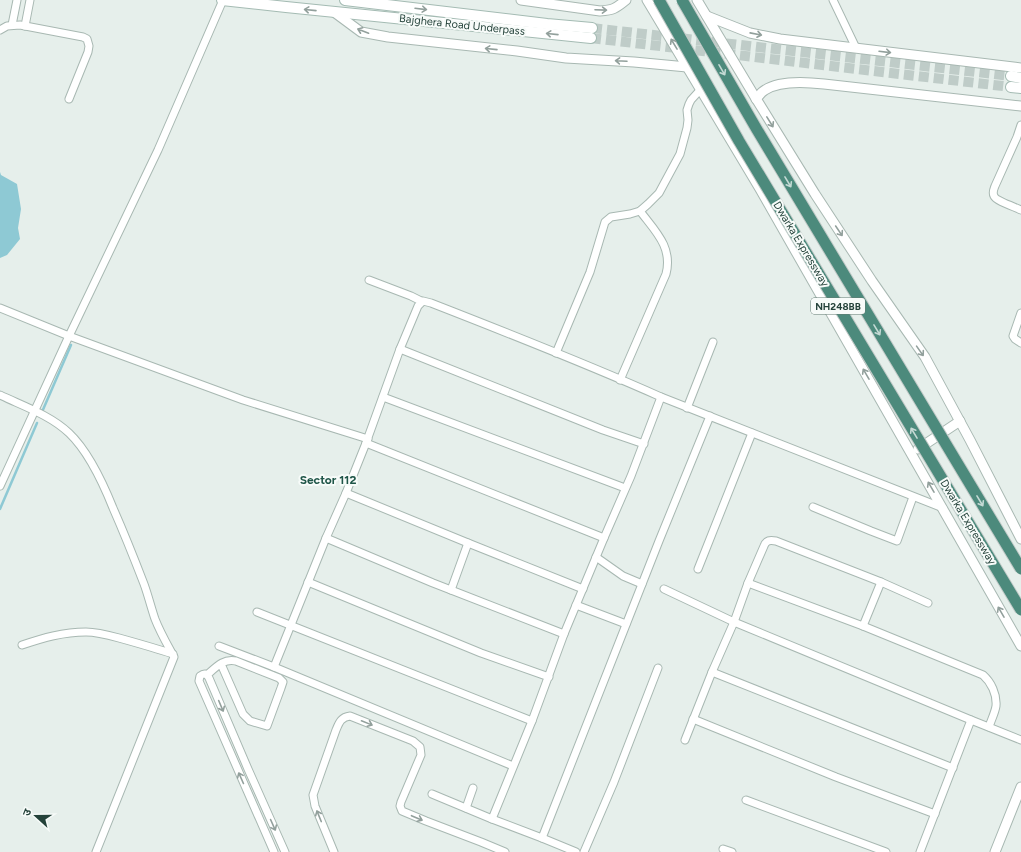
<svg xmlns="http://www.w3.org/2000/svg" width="1021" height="852" font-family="Figtree,'Noto Sans Devanagari',sans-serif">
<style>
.water{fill:#8ec9d4}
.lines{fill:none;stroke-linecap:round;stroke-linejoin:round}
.stream{stroke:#8ec9d4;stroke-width:2.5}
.secondary-tunnel{stroke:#bfccc8;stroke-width:10;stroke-dasharray:10 5;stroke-linecap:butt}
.minor-casing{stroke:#a8b8b2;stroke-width:9}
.tertiary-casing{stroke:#a8b8b2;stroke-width:11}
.secondary-casing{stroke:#a4bbb3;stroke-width:12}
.minor{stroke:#fff;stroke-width:7}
.tertiary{stroke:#fff;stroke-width:9}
.secondary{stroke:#fff;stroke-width:10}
.trunk-bridge-casing{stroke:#c2cac8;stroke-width:13;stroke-linecap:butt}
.trunk-bridge{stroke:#4c8a7c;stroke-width:11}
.oneway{stroke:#92a09c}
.oneway2{stroke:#c4d9d4}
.labels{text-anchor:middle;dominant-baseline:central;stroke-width:4;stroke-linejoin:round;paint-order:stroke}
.shield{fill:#f7fbf9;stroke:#637a73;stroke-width:1}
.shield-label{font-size:10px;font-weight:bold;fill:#24423a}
.street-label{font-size:11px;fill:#24423a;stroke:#f7fbf9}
.neighbourhood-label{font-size:12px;font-weight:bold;fill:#1f5548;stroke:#f7fbf9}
</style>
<rect width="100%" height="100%" fill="#e6efeb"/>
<polygon class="water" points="0,172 1,175 17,184 21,209 18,228 20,239 7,255 0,258"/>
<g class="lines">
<g class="stream">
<polyline points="42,412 71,345"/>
<polyline points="0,509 37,423"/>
</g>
<g class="secondary-tunnel">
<polyline points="592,28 1011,76"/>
<polyline points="591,38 1011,87"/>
</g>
<defs>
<g id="minor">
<polyline points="833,0 856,48"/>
<polyline points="12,25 17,0"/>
<polyline points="25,26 30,0"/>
<polyline points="0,30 7,26 20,25 83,37 87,39 89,46 88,52 69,99"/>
<path d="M 1021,125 L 1017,137 L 995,186 C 994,189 992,192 994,196 C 996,201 1015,207 1021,210"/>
<polyline points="369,280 411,296 421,301"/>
<polyline points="0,308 69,336 243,400 368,439"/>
<polyline points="1021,313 1013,336 1015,339 1021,343"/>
<polyline points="400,349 603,430 644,444"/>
<polyline points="556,353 590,272 605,222 611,217 630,214 640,211 648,204 659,193 680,154 687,128 688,120 687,110 689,104 691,100 701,89"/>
<path d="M 620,380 L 666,274 C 673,247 655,231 640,211"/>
<path d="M 0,395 C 23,406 50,415 69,433 C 89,452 103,483 113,508 C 124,533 134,558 144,584 C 148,595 151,607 155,619 C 160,632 167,644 174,657 L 96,852"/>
<polyline points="383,397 625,488"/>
<polyline points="687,408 713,342"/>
<polyline points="366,443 604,538"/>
<polyline points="0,486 69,336 158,150 223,0"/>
<polyline points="346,493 468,543 583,589"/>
<polyline points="813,507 871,531 897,541 913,497"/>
<polyline points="326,538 433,583 564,634"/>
<polyline points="596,557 623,576 642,584"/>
<polyline points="698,569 752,433"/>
<polyline points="308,582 481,653 549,677"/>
<path d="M 748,583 L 863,626 L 983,675 C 991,682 997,694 996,706 C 995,713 991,720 989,727"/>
<polyline points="664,589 734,622 971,720 1021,740"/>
<polyline points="451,590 468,543"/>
<polyline points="576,605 626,624"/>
<polyline points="257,612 532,721"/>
<polyline points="863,626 881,582"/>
<path d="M 22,645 C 43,638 63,632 86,632 C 97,632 108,635 119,638 C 137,643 155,648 173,654"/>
<polyline points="219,646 274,667 513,766"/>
<path d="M 274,667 L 326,538 L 346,493 L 366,443 L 400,349 L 418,306 L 423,301 L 431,303 C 508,333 585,363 661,397 L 943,508"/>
<polyline points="712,672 953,768"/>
<path d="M 207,675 C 216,667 224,658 236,661 L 279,678 L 283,682 L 281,688 L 267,726 L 250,721 L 243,714 L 221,664"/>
<polyline points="693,719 836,777 935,814"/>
<path d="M 685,740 L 712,672 L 734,622 L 748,583 L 764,546 C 766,540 770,540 776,541 L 881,582 L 928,603"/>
<polyline points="432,794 492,819 542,838 576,852"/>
<polyline points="746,800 886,852"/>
<polyline points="466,808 473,788"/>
<polyline points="492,819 532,721 564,634 604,538 631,476 661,397"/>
<polyline points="542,838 659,541 710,416"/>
<polyline points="723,849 732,852"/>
<path d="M 274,852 L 199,681 L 200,676 C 204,673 206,673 209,678 L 248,769 L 285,852"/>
<path d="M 334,852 L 315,806 L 313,795 L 336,730 C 339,723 341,717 350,716 L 413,741 L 420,747 L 421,755 L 401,802 L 400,806 L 402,811 L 426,821 L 481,842 L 505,852"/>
<polyline points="584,852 614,782 658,668"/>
<polyline points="920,852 971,720"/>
</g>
<g id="tertiary">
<path d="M 521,0 L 600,11 C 613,10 615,9 626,0"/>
<polyline points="647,0 760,189 1021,646"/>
<polyline points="697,0 755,97 815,194 872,281 925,357 970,440 1021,539"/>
<polyline points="334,12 361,32 388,37 517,51 566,58 634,62 687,67"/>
<polyline points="707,16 750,33 780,39 1021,68"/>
<path d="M 756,99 C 759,96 761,92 765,90 C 780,80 807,82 824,84 L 1021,106"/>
<polyline points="918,449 960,421"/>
<polyline points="995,852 1021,787"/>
</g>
<g id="secondary">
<polyline points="222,0 286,7 591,38"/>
<polyline points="345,0 547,24 592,28"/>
<polyline points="1011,76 1021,78"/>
<polyline points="1011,87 1021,88"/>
</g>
</defs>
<use href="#minor" class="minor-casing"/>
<use href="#tertiary" class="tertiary-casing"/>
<use href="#secondary" class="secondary-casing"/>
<use href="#minor" class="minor"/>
<use href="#tertiary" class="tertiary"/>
<use href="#secondary" class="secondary"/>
<defs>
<g id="trunk-bridge">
<polyline points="659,0 739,141 1021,610"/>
<polyline points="682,0 756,128 1021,569"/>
</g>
</defs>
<use href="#trunk-bridge" class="trunk-bridge-casing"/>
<use href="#trunk-bridge" class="trunk-bridge"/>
</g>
<defs><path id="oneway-shaft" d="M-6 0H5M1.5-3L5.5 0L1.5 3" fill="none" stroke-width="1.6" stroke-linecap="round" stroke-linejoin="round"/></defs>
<g class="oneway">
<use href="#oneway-shaft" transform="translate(421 9) rotate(7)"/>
<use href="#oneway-shaft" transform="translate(310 10) rotate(-174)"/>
<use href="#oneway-shaft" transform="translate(601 10) rotate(2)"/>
<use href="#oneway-shaft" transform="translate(363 31) rotate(-159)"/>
<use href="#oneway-shaft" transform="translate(552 34) rotate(-174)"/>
<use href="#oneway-shaft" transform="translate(756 34) rotate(11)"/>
<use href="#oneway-shaft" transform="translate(674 44) rotate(-121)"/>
<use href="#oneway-shaft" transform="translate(491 49) rotate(-174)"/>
<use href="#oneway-shaft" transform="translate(885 52) rotate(7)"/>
<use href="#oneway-shaft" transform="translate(621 61) rotate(-177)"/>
<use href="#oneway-shaft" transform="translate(770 122) rotate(58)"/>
<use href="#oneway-shaft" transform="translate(839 231) rotate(56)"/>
<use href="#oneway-shaft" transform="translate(920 351) rotate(55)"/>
<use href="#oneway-shaft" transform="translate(866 374) rotate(-120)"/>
<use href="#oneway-shaft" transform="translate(931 487) rotate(-120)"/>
<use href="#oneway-shaft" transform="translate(1001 612) rotate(-120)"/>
<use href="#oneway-shaft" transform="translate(221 706) rotate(67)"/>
<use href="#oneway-shaft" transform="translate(367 723) rotate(22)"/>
<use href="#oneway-shaft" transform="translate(241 778) rotate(-114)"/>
<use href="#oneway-shaft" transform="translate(319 816) rotate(-112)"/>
<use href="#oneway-shaft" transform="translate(417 818) rotate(23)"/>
<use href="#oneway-shaft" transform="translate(273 825) rotate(66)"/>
</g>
<g class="oneway2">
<use href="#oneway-shaft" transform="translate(722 70) rotate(60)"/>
<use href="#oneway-shaft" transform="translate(788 182) rotate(59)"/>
<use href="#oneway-shaft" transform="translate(877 330) rotate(59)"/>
<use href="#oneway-shaft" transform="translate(914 433) rotate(-121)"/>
<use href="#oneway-shaft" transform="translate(980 501) rotate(59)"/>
</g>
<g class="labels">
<rect class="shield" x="811" y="298" width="54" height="16" rx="3"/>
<g class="shield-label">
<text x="838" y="306">NH248BB</text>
</g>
<g class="street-label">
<text transform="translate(462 25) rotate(6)">Bajghera Road Underpass</text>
<text transform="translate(801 244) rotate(59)">Dwarka Expressway</text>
<text transform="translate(968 522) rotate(59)">Dwarka Expressway</text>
</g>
<g class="neighbourhood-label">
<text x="328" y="480">Sector 112</text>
</g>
</g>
<g transform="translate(36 816) rotate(291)" stroke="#f7fbf9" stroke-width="3" paint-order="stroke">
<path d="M0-3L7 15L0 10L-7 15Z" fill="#24423a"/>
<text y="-6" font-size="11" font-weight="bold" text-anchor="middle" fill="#24423a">उ</text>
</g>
</svg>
